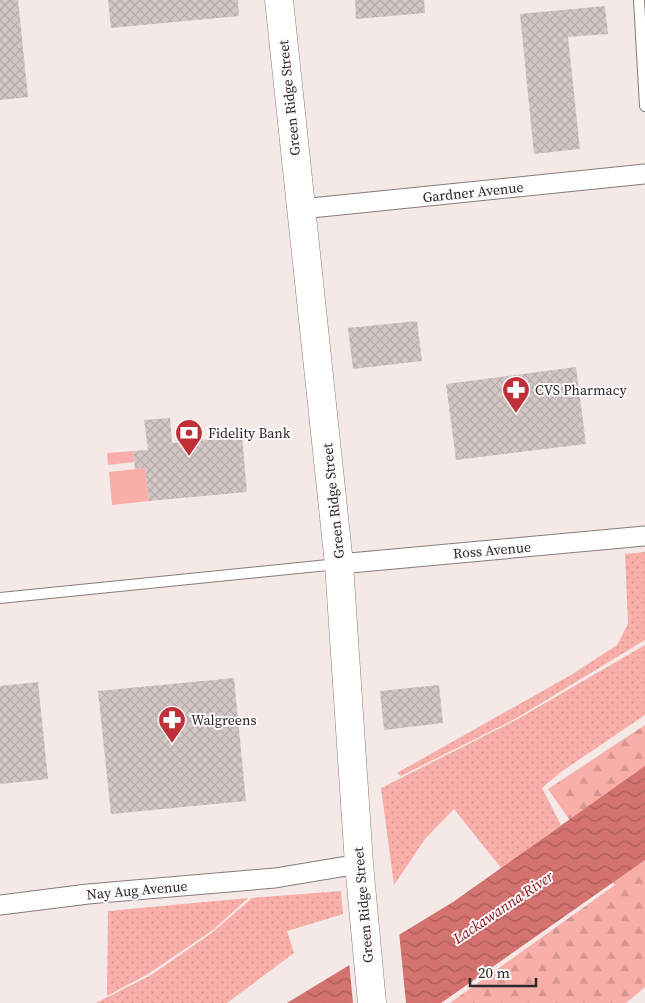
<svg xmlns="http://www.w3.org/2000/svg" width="645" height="1003" font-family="'Source Serif 4',serif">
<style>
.grass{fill:url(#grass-dots)}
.forest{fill:url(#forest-firs)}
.garden{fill:#f8aea9}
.water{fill:url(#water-waves)}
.pier{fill:#f5e9e8}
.building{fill:url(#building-cross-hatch)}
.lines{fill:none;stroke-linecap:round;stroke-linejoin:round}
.service-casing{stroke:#857b7a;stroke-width:12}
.minor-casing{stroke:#857b7a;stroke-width:21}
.primary-casing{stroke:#857b7a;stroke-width:29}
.service{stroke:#fff;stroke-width:10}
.minor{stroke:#fff;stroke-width:19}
.primary{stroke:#fff;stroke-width:28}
.labels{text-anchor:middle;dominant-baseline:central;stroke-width:4;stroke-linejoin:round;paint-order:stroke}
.street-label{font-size:14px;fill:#2c2828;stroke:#fdf9f8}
.poi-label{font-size:14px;fill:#2c2828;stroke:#fdf9f8;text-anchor:start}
.water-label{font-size:15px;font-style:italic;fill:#870c1b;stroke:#fdf9f8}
</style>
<defs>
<pattern id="grass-dots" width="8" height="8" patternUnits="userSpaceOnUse" patternTransform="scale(1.25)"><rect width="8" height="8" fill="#f8aea9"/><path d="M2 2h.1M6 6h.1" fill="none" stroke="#d59691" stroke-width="1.8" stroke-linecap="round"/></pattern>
<pattern id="forest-firs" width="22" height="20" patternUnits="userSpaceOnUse" patternTransform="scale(1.25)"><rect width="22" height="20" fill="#f8aea9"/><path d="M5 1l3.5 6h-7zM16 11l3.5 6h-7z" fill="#d59691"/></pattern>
<pattern id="water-waves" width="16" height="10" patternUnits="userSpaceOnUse" patternTransform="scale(1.25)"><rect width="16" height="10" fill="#d3726e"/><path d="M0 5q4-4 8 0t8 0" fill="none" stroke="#ab5e5a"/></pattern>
<pattern id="building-cross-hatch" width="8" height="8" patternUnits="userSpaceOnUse" patternTransform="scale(1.25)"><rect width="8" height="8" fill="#d3c7c6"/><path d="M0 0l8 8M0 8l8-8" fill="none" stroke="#b5abaa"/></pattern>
</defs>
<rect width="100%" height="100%" fill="#f5e9e8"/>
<g class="grass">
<polygon points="645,552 645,640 515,719 401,776 397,773 571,675 617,645 628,624 625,554"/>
<polygon points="645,645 645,715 561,772 542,788 561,825 501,868 454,809 425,839 394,885 381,788 516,720"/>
<polygon points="341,891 343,914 287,931 294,953 227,1003 96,1003 151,975 213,932 252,898"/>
<polygon points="248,898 213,930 148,974 107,996 108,911"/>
</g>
<polygon class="forest" points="645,725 645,987 626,1003 450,1003 615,885 548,789"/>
<g class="garden">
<polygon points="133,451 134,462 108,465 107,453"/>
<polygon points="145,468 149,501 112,505 109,472"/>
</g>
<polygon class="water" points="645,766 645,860 441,1003 287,1003 453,902"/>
<polygon class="pier" points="399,932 406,1003 353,1003 349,962"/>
<g class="building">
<polygon points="0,0 18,0 28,97 0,100"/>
<polygon points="108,0 238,0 239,16 111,28"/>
<polygon points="355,0 424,0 425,13 356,19"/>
<polygon points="605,6 608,34 568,37 580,149 534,154 520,14"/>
<polygon points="417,321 422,361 353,369 348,328"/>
<polygon points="576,367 586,444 456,460 446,384"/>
<polygon points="170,418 172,443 242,436 247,492 149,501 145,468 135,469 133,451 148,450 144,420"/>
<polygon points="234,678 246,801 111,814 98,691"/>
<polygon points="38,682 48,779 0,784 0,686"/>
<polygon points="439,685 443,723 384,730 380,691"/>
</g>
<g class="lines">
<defs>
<g id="service">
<polyline points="639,0 645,106"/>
<polyline points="0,598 338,564"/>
</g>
<g id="minor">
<polyline points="301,209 645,174"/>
<polyline points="339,564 645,536"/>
<polyline points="0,905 88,894 275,878 359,864"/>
</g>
<polyline id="primary" points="279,0 339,564 359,864 372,1003"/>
</defs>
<use href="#service" class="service-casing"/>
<use href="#minor" class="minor-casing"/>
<use href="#primary" class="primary-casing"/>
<use href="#service" class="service"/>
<use href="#minor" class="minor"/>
<use href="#primary" class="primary"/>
</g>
<defs>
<symbol id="pharmacy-pin" viewBox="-11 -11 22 30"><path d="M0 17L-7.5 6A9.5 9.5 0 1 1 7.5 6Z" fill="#c03038" stroke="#fdf9f8"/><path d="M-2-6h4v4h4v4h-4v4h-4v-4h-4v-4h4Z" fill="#fff"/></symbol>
<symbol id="bank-pin" viewBox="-11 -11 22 30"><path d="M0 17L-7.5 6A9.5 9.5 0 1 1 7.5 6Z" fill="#c03038" stroke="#fdf9f8"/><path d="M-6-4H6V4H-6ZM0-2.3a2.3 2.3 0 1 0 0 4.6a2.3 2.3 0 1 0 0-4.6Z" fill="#fff"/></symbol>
</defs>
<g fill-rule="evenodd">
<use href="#pharmacy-pin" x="500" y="374" width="32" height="43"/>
<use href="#bank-pin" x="173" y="417" width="32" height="43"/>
<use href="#pharmacy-pin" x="156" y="704" width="32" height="43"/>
</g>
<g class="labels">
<g class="street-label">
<text transform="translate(289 98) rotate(-96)">Green Ridge Street</text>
<text transform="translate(473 192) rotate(-6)">Gardner Avenue</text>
<text transform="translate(333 501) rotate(-96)">Green Ridge Street</text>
<text transform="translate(492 550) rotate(-5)">Ross Avenue</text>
<text transform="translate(137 890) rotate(-5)">Nay Aug Avenue</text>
<text transform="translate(363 905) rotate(-95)">Green Ridge Street</text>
</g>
<g class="poi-label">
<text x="535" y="390">CVS Pharmacy</text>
<text x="208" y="433">Fidelity Bank</text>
<text x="191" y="720">Walgreens</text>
</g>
<g class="water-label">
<text transform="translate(503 907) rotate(-34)">Lackawanna River</text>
</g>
</g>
<path d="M470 978v8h66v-8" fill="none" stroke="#2c2828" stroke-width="2.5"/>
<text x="478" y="978" font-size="15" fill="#2c2828" stroke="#fdf9f8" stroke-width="4" paint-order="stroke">20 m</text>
</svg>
